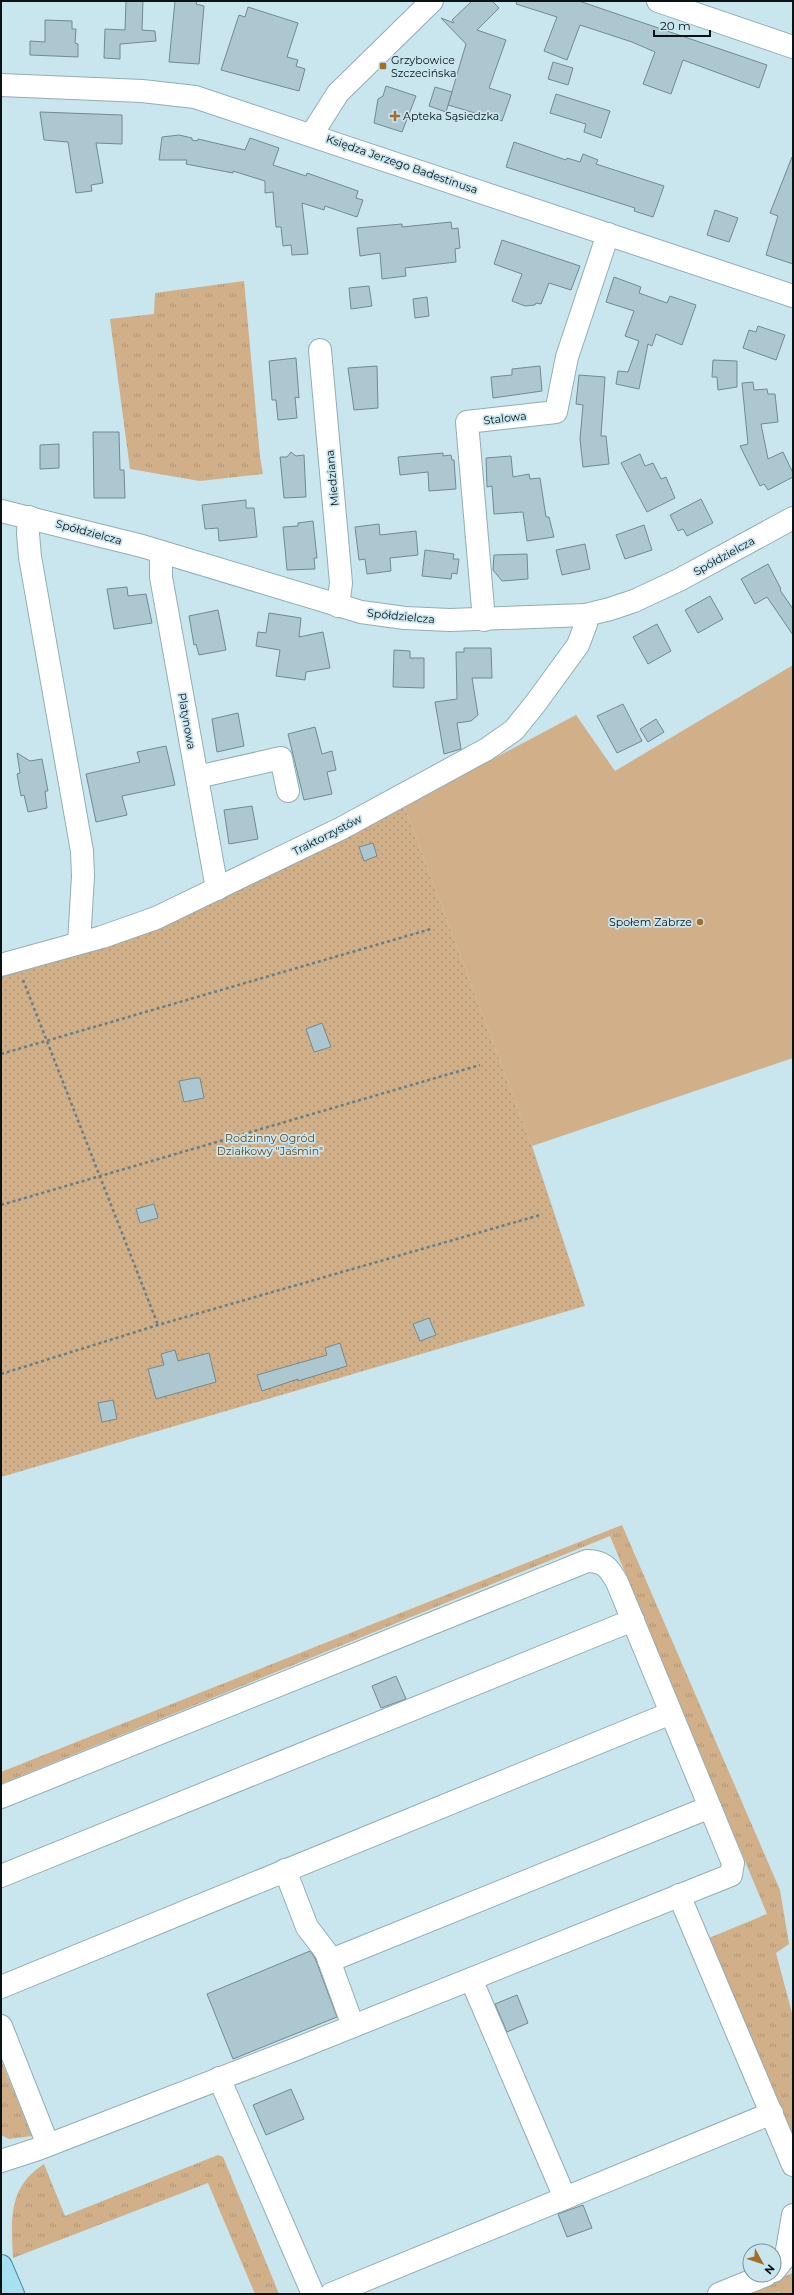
<svg xmlns="http://www.w3.org/2000/svg" width="794" height="2295" font-family="Montserrat,sans-serif">
<style>
.grass{fill:url(#grass-tufts)}
.park{fill:#d0af89}
.garden{fill:url(#garden-dots)}
.building{fill:#acc7cf;stroke:#708a91}
.lines{fill:none;stroke-linecap:round;stroke-linejoin:round}
.minor-casing{stroke:#92adb5;stroke-width:24}
.major-casing{stroke:#498c9e;stroke-width:24}
.path{stroke:#6a7d83;stroke-width:2.5;stroke-dasharray:3 3;stroke-linecap:butt}
.minor{stroke:#fff;stroke-width:22}
.major{stroke:#a7e1f1;stroke-width:22}
.poi-dot{fill:#a36f27;stroke:#c9e5ee;stroke-width:1.5}
.labels{text-anchor:middle;dominant-baseline:central;stroke-width:3.5;stroke-linejoin:round;paint-order:stroke}
.poi-label{font-size:11px;fill:#091316;stroke:#c9e5ee;text-anchor:start}
.street-label{font-size:11px;fill:#091316;stroke:#c9e5ee}
.park-label{font-size:11px;fill:#68471a;stroke:#c9e5ee}
</style>
<defs>
<pattern id="grass-tufts" width="24" height="20" patternUnits="userSpaceOnUse"><rect width="24" height="20" fill="#d0af89"/><path d="M3 7l-1-3M5 7V3M7 7l1-3M15 17l-1-3M17 17v-4M19 17l1-3" fill="none" stroke="#b19676"/></pattern>
<pattern id="garden-dots" width="8" height="8" patternUnits="userSpaceOnUse"><rect width="8" height="8" fill="#d0af89"/><path d="M2 2h.1M6 6h.1" fill="none" stroke="#b19676" stroke-width="1.8" stroke-linecap="round"/></pattern>
</defs>
<rect width="100%" height="100%" fill="#c9e5ee"/>
<g class="grass">
<polygon points="244,281 260,457 263,474 200,481 130,469 110,319 154,314 155,293"/>
<polygon points="622,1525 780,1890 789,1944 776,1953 793,2017 793,2138 709,1938 767,1914 610,1536 1,1784 1,1772"/>
<polygon points="1,2060 32,2136 9,2139 1,2135"/>
<path d="M 218,2155 L 223,2157 L 279,2294 L 255,2294 L 208,2183 L 13,2258 C 11,2219 8,2187 44,2164 L 65,2216 Z"/>
<polygon points="793,2273 793,2294 779,2294 779,2292 774,2294 742,2294"/>
</g>
<polygon class="park" points="793,665 793,1058 532,1146 404,806 576,715 615,771"/>
<polygon class="garden" points="404,806 532,1146 585,1306 1,1477 1,974 153,931"/>
<g class="building">
<polygon points="126,1 143,1 142,30 155,31 156,41 120,44 120,59 104,58 105,29 125,30"/>
<polygon points="175,1 197,1 196,4 204,6 199,64 169,62"/>
<polygon points="472,1 492,1 499,8 477,30 506,40 489,88 511,95 502,121 448,105 466,44 441,18 454,23 452,20"/>
<polygon points="517,1 579,1 767,65 759,88 683,60 671,94 643,84 655,52 632,42 580,25 567,60 544,51 557,17 516,4"/>
<polygon points="248,7 298,23 287,57 298,60 296,66 305,69 299,91 221,70 239,15 245,17"/>
<polygon points="45,20 72,21 72,29 76,29 75,43 78,44 78,57 30,55 30,41 45,42"/>
<polygon points="553,62 573,68 568,85 548,79"/>
<polygon points="386,86 416,96 402,132 374,123 378,99 383,96"/>
<polygon points="435,87 452,92 446,112 429,106"/>
<polygon points="556,94 610,111 601,138 584,132 586,124 550,113"/>
<polygon points="40,112 122,115 122,144 96,143 103,183 91,185 92,191 76,193 68,142 44,140"/>
<polygon points="179,135 192,138 192,140 197,141 198,139 245,150 250,138 279,148 273,165 306,176 307,173 358,191 356,198 363,200 357,217 325,206 324,210 302,203 308,254 292,255 291,245 283,246 281,227 276,227 273,192 265,193 265,181 233,171 233,173 186,164 187,160 159,160 162,137"/>
<polygon points="514,142 566,160 567,158 580,162 583,154 598,160 596,164 664,186 653,217 634,211 635,208 506,167"/>
<polygon points="792,157 793,157 793,264 766,255 778,216 770,213"/>
<polygon points="715,210 738,218 729,242 707,235"/>
<polygon points="451,222 452,229 458,228 460,248 455,249 456,262 405,268 406,276 382,279 380,253 360,256 357,228 402,224 402,227"/>
<polygon points="502,240 580,266 571,290 549,283 541,304 536,303 535,305 525,306 512,301 522,274 494,264"/>
<polygon points="614,277 641,287 639,293 667,303 670,296 696,305 682,345 656,334 652,346 648,344 639,389 616,384 618,371 628,372 639,341 625,336 634,311 606,302"/>
<polygon points="369,286 372,306 351,309 349,288"/>
<polygon points="427,297 429,316 415,318 413,299"/>
<polygon points="758,326 785,335 776,360 743,348 749,330 756,332"/>
<polygon points="296,358 299,398 295,397 297,418 278,420 276,400 272,400 269,361"/>
<polygon points="713,360 737,361 737,387 718,390 717,377 712,377"/>
<polygon points="377,366 378,408 354,410 348,368"/>
<polygon points="540,366 542,391 493,398 491,377 512,375 512,369"/>
<polygon points="579,375 605,377 601,436 606,436 609,464 583,467 580,439 583,405 576,404"/>
<polygon points="753,382 754,390 767,389 768,394 775,394 778,422 761,424 768,459 783,452 793,473 793,477 768,490 764,484 760,486 740,446 748,444 742,383"/>
<polygon points="93,432 119,432 120,470 124,470 125,498 94,498"/>
<polygon points="59,444 59,468 40,469 40,445"/>
<polygon points="291,452 296,456 304,455 306,497 284,498 280,457 287,457"/>
<polygon points="443,453 443,456 451,455 452,460 454,460 456,489 429,491 428,472 400,475 398,457"/>
<polygon points="640,454 645,466 653,463 661,479 666,477 675,498 647,512 621,463"/>
<polygon points="511,456 513,477 529,474 530,479 540,478 546,517 549,517 554,537 527,541 523,512 494,514 492,486 487,487 486,458"/>
<polygon points="701,499 713,523 687,536 683,529 678,531 670,515"/>
<polygon points="246,500 246,508 254,508 257,537 219,541 218,528 205,529 202,505"/>
<polygon points="313,521 317,558 314,558 315,569 287,570 283,527 298,526 298,523"/>
<polygon points="379,524 380,535 416,531 418,555 390,558 391,571 367,574 365,559 359,560 355,527"/>
<polygon points="644,525 652,550 625,559 616,535"/>
<polygon points="585,544 590,569 562,575 556,550"/>
<polygon points="425,550 454,554 453,559 459,559 457,574 452,573 451,579 422,576"/>
<polygon points="527,554 528,579 502,581 493,570 494,555"/>
<polygon points="768,564 781,589 780,590 793,609 793,635 767,597 755,604 741,579"/>
<polygon points="127,587 128,596 146,594 152,623 114,629 107,589"/>
<polygon points="710,596 723,619 698,633 685,610"/>
<polygon points="218,610 226,650 199,655 196,644 194,645 189,616"/>
<polygon points="269,613 301,618 299,637 323,632 330,668 306,672 305,680 276,676 280,650 256,646 258,632 266,633"/>
<polygon points="657,624 671,651 648,664 633,637"/>
<polygon points="464,648 491,648 492,678 472,678 478,715 471,721 457,723 461,749 444,754 435,702 457,699 456,652 464,652"/>
<polygon points="394,650 410,651 410,658 424,658 424,688 393,687"/>
<polygon points="623,704 642,741 617,753 597,716"/>
<polygon points="238,713 244,746 217,752 212,719"/>
<polygon points="656,719 664,732 648,742 640,729"/>
<polygon points="315,727 322,754 332,751 336,770 327,772 332,794 304,800 288,734"/>
<polygon points="166,746 175,785 122,796 127,815 96,822 86,774 140,762 137,752"/>
<polygon points="17,753 30,761 42,759 48,791 45,791 47,808 28,812 24,795 21,796 17,774 20,773"/>
<polygon points="252,806 258,839 229,844 224,810"/>
<polygon points="373,843 377,856 364,861 359,847"/>
<polygon points="322,1023 331,1047 314,1052 306,1029"/>
<polygon points="195,1078 200,1078 204,1098 184,1102 179,1081"/>
<polygon points="154,1204 158,1218 140,1223 136,1209"/>
<polygon points="429,1318 436,1335 420,1341 413,1324"/>
<polygon points="340,1343 347,1366 298,1381 298,1379 262,1391 257,1375 327,1355 325,1348"/>
<polygon points="175,1350 178,1361 209,1353 216,1382 156,1399 148,1369 164,1365 161,1354"/>
<polygon points="113,1400 117,1419 102,1422 98,1403"/>
<polygon points="396,1676 406,1699 381,1708 372,1686"/>
<polygon points="310,1951 315,1958 337,2017 233,2059 207,1994"/>
<polygon points="517,1995 528,2023 507,2032 495,2004"/>
<polygon points="291,2089 304,2119 266,2135 253,2105"/>
<polygon points="583,2205 592,2228 567,2237 558,2214"/>
</g>
<g class="lines">
<defs>
<g id="minor">
<polyline points="658,1 793,47"/>
<polyline points="1,85 142,91 195,97 793,296"/>
<polyline points="312,134 338,93 432,1"/>
<polyline points="320,350 341,583 338,606"/>
<polyline points="1,511 142,546 361,612 405,618 450,620 586,615 610,609 634,601 679,580 793,518"/>
<polyline points="29,517 28,534 30,557 82,851 83,876 79,943"/>
<polyline points="163,553 161,560 161,577 217,889"/>
<polyline points="484,620 467,422 556,412 567,357 608,234"/>
<polyline points="197,777 281,758 288,791"/>
<polyline points="1,965 102,937 156,918 342,828 487,749 514,730 535,704 578,645 586,624 586,615"/>
<path d="M 1,1797 L 587,1561 C 604,1561 609,1568 617,1582 L 733,1863 L 731,1875 L 291,2051 L 38,2149 L 1,2161"/>
<polyline points="285,1870 307,1927 326,1952 353,2026"/>
<polyline points="1,1876 633,1620"/>
<polyline points="679,1895 793,2165"/>
<polyline points="329,1961 710,1807"/>
<polyline points="471,1979 565,2198"/>
<polyline points="1,1987 671,1713"/>
<polyline points="1,2026 48,2145"/>
<polyline points="219,2078 313,2294"/>
<polyline points="774,2271 786,2256 793,2215"/>
<polyline points="331,2294 772,2113"/>
<polyline points="719,2294 766,2275"/>
</g>
<polyline id="major" points="1,2266 13,2294"/>
</defs>
<use href="#minor" class="minor-casing"/>
<use href="#major" class="major-casing"/>
<g class="path">
<polyline points="23,980 158,1325"/>
<polyline points="1,1054 431,929"/>
<polyline points="1,1205 480,1065"/>
<polyline points="1,1374 158,1325 540,1215"/>
</g>
<use href="#minor" class="minor"/>
<use href="#major" class="major"/>
</g>
<g class="poi-dot">
<rect x="379" y="62" width="8" height="8" rx="2"/>
<path d="M393 110h4v4h4v4h-4v4h-4v-4h-4v-4h4z"/>
<circle cx="700" cy="922" r="4"/>
</g>
<g class="labels">
<g class="poi-label">
<text x="391" y="60">Grzybowice<tspan x="391" dy="13">Szczecińska</tspan></text>
<text x="403" y="116">Apteka Sąsiedzka</text>
<text x="692" y="922" text-anchor="end">Społem Zabrze</text>
</g>
<g class="street-label">
<text transform="translate(402 164) rotate(19)">Księdza Jerzego Badestinusa</text>
<text transform="translate(505 418) rotate(-7)">Stalowa</text>
<text transform="translate(332 478) rotate(-95)">Miedziana</text>
<text transform="translate(89 532) rotate(15)">Spółdzielcza</text>
<text transform="translate(724 556) rotate(-29)">Spółdzielcza</text>
<text transform="translate(401 616) rotate(6)">Spółdzielcza</text>
<text transform="translate(187 721) rotate(80)">Platynowa</text>
<text transform="translate(327 835) rotate(-27)">Traktorzystów</text>
</g>
<g class="park-label">
<text x="270" y="1138">Rodzinny Ogród<tspan x="270" dy="13">Działkowy "Jaśmin"</tspan></text>
</g>
</g>
<rect width="794" height="2295" fill="none" stroke="#091316" stroke-width="4"/>
<g transform="translate(762 2263) rotate(130)"><circle r="19" fill="#c9e5ee" stroke="#7c9198"/>
<path d="M0-3L7 15L0 10L-7 15Z" fill="#a36f27"/>
<text y="-6" font-size="11" font-weight="bold" text-anchor="middle" fill="#091316">N</text>
</g>
<path d="M654 30v6h56v-6" fill="none" stroke="#091316" stroke-width="2"/>
<text x="660" y="30" font-size="12" fill="#091316" stroke="#c9e5ee" stroke-width="3" paint-order="stroke">20 m</text>
</svg>
